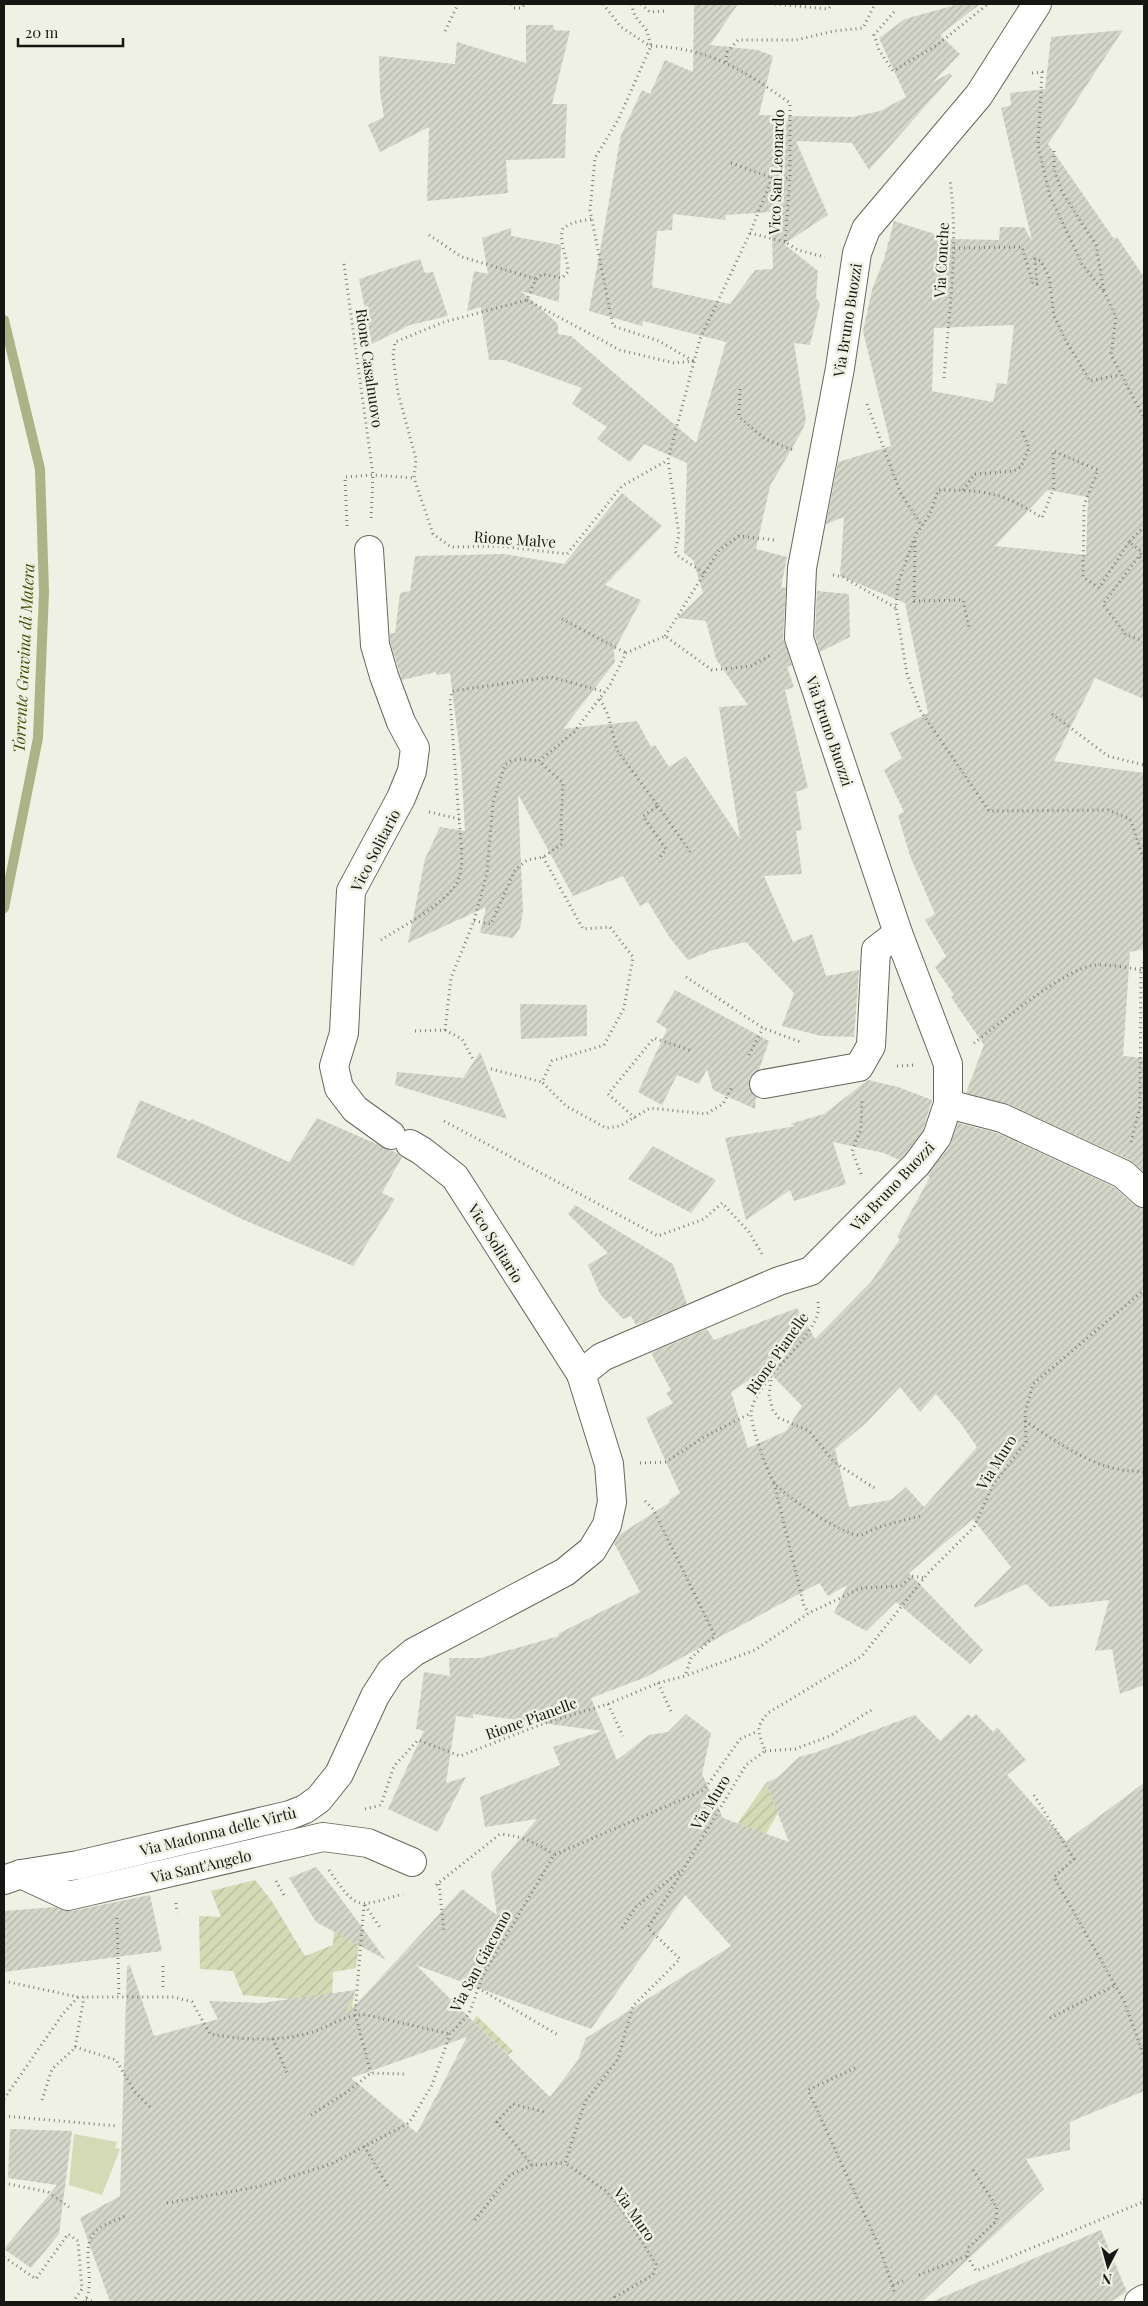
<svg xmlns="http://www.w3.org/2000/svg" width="1148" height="2306" font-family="'Playfair Display',serif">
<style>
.grass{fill:#d4dab5}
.garden{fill:url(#garden-furrows)}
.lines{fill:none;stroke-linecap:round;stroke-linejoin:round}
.stream{stroke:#acb387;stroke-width:10}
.building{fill:url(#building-hatch);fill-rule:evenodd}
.minor-casing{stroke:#66685c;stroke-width:30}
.path{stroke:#7e7f76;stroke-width:3;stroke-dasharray:1 4;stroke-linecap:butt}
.minor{stroke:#fff;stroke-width:28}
.labels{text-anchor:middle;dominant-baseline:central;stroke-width:5;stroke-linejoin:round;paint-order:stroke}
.street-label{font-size:15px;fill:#161712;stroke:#eff1e4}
.water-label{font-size:16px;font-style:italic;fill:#464b00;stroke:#eff1e4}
</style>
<defs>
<pattern id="garden-furrows" width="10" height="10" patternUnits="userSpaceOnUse" patternTransform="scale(1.25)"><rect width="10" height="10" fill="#d4dab5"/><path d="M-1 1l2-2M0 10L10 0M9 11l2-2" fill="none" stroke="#b5ba9b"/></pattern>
<pattern id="building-hatch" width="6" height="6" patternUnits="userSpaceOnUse" patternTransform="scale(1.25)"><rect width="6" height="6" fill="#d4d6c9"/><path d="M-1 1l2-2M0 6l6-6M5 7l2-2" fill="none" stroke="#b5b7ac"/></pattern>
</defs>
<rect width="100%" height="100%" fill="#eff1e4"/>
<polygon class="grass" points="74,2134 117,2142 115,2148 120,2149 102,2195 69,2185"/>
<g class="garden">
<polygon points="766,1783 778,1813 765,1835 738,1823"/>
<polygon points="255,1880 271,1900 305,1956 333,1945 334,1931 361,1927 356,1968 333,1972 332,1998 344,1998 346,1991 354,1991 352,2011 293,2032 290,1999 243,1995 233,1971 200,1969 199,1916 221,1917 211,1891"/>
<polygon points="477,2016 513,2051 508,2055 473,2021"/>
</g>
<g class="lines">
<polyline class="stream" points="4,320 40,469 44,592 38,738 4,908"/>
</g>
<g class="building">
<path d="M 694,4 L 738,4 L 710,45 L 758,50 L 773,56 L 759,115 L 785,116 L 788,123 L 788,116 L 853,117 L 880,111 L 906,97 L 879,38 L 905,19 L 959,4 L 980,4 L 940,35 L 960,54 L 933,82 L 950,73 L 952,76 L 869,170 L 852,143 L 796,141 L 828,215 L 784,244 L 818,271 L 816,298 L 820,303 L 810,345 L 794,343 L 806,420 L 803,429 L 770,486 L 756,549 L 787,557 L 781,587 L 786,588 L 783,638 L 792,665 L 787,667 L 794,687 L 785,690 L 808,788 L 796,792 L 802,830 L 796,831 L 802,874 L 764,876 L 793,942 L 812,934 L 826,976 L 859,970 L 854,1037 L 821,1036 L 782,1026 L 794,993 L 746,942 L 713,950 L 688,960 L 670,938 L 648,902 L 640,906 L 623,876 L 573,896 L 518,794 L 523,912 L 520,928 L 513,938 L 480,933 L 486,907 L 408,943 L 425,859 L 440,827 L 465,831 L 461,762 L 450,673 L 437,675 L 436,672 L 402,680 L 390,642 L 390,633 L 395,633 L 400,593 L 410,591 L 415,556 L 504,554 L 564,564 L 622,493 L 662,526 L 605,585 L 641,600 L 614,651 L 615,662 L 563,729 L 637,721 L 651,747 L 655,745 L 669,767 L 686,756 L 740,839 L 719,707 L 748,705 L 716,659 L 706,621 L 677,618 L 703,593 L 693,560 L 684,553 L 687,463 L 644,444 L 630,462 L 597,439 L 607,427 L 572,404 L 582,388 L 504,360 L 489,360 L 481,307 L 467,311 L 474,271 L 488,274 L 482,238 L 511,228 L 511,236 L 561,245 L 559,302 L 521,291 L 558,324 L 558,334 L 571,336 L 696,443 L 726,342 L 643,321 L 642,326 L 589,311 L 621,135 L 642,90 L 650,94 L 665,60 L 693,72 ZM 771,212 L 773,269 L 755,270 L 730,304 L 652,287 L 657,231 L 672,230 L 673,214 L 725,220 L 726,215 Z"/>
<polygon points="526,25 553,25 554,30 570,31 552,104 567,104 565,158 506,160 508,193 427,201 429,127 380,152 368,125 384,117 380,93 379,56 455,64 457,42 526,63"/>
<path d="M 1123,30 L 1048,144 L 1114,239 L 1117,237 L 1144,277 L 1144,699 L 1095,678 L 1054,761 L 1144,773 L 1144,949 L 1130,952 L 1123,1056 L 1144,1058 L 1144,1172 L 1130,1160 L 1008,1104 L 966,1093 L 984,1045 L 951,997 L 954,995 L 935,967 L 946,956 L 925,920 L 935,914 L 910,856 L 898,815 L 904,812 L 884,770 L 902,758 L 890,733 L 928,713 L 905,603 L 840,576 L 844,517 L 826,524 L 838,462 L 891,446 L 863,331 L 872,290 L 884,259 L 894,221 L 950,239 L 999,240 L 1000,227 L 1024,227 L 1032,241 L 1001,108 L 1011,105 L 1010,93 L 1045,89 L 1051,37 ZM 1014,325 L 1007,384 L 997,383 L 993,402 L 932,391 L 934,328 ZM 1047,490 L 1088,497 L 1086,555 L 995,546 Z"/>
<polygon points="420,259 425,273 433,272 448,316 410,325 372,344 359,279"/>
<polygon points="817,591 849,594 850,637 820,652 815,636"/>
<polygon points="675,990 769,1041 759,1070 754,1072 749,1079 749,1087 756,1097 755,1109 713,1090 707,1069 699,1084 677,1075 662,1105 638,1092 667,1029 656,1022"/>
<polygon points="520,1004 587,1005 587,1036 521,1039"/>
<polygon points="480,1052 507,1119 395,1085 397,1072 463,1078"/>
<polygon points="868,1080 898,1087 932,1100 923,1130 905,1154 899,1160 884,1153 833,1142 846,1184 794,1201 790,1190 746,1220 725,1138 796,1126 790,1124 824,1114"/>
<polygon points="140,1100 190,1121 192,1119 289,1162 317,1118 397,1153 402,1157 382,1193 395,1199 353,1266 244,1220 116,1157"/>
<path d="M 958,1123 L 997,1133 L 1114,1187 L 1134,1205 L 1144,1208 L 1144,1685 L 1120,1694 L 1112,1649 L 1095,1651 L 1109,1600 L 1050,1607 L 1026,1584 L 975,1608 L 974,1605 L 1011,1567 L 973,1519 L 909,1573 L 983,1650 L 970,1664 L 896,1602 L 866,1631 L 834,1613 L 847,1585 L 828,1596 L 819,1583 L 646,1677 L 591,1698 L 617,1760 L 649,1735 L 668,1732 L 686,1714 L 711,1733 L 702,1774 L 723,1818 L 789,1842 L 766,1783 L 778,1777 L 799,1757 L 814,1753 L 915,1715 L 940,1741 L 968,1714 L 972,1718 L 976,1714 L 993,1732 L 997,1727 L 1026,1760 L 1007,1775 L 1066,1841 L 1144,1783 L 1144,2091 L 1070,2122 L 1070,2150 L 1026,2159 L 1044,2189 L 922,2302 L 110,2302 L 80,2218 L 120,2196 L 127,1966 L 130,1965 L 154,2036 L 218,2019 L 209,2001 L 261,2003 L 356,1990 L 346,2010 L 349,2012 L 397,1960 L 400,1959 L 398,1959 L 462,1889 L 497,1915 L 491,1873 L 537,1819 L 485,1827 L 480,1797 L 560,1765 L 553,1747 L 602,1731 L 473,1714 L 473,1718 L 456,1716 L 446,1783 L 466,1777 L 438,1832 L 388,1809 L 424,1731 L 416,1729 L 424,1672 L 450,1676 L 449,1658 L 481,1658 L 559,1636 L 558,1634 L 640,1592 L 614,1543 L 619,1535 L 670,1502 L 669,1500 L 680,1493 L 646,1418 L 673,1403 L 666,1393 L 671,1390 L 651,1353 L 707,1329 L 714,1340 L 797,1308 L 815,1339 L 871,1282 L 900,1239 L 897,1237 L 930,1177 L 927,1176 L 950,1146 ZM 766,1369 L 802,1406 L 786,1431 L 748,1448 L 731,1392 ZM 900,1387 L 920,1412 L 936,1394 L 961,1424 L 977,1447 L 924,1507 L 906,1487 L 891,1500 L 849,1507 L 835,1449 L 866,1423 ZM 685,1895 L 731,1946 L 586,2038 L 578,2060 L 550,2097 L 416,1965 L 591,2029 ZM 467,2037 L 417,2133 L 351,2078 Z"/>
<polygon points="653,1146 716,1180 691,1213 628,1179"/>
<polygon points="575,1205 673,1264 687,1304 636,1325 631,1316 623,1319 600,1294 588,1265 608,1253 568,1214"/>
<polygon points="316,1867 336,1892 386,1960 316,1922 289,1878"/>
<polygon points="150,1895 162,1951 4,1972 4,1911 55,1907 72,1911"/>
<polygon points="10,2129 72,2131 59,2234 31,2268 4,2249 57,2185 8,2178"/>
<polygon points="1101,2230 1127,2292 1110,2302 931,2302"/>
</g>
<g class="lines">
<defs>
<g id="minor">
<polyline points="369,550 375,645 384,676 401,722 415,748 412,771 401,798 351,891 344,1033 334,1066 339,1088 355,1109 391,1135"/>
<polyline points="764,1084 859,1067 871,1046 876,950 898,933"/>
<polyline points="948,1104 1002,1118 1123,1174 1144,1193"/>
<polyline points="410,1144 422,1151 455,1177 581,1374"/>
<polyline points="21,1874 68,1896 323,1837 368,1843 412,1862"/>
<polyline points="4,1880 21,1874 78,1865 290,1815 305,1809 319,1799 339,1774 375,1696 391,1671 414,1652 565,1572 592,1550 607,1525 612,1502 609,1464 581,1374 602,1357 779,1281 811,1271 917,1164 937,1137 948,1104 948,1064 898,933 799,638 802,568 840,368 857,253 866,229 979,95 1037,4"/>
<polyline points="1139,2302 1144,2299"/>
</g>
</defs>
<use href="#minor" class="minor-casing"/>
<g class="path">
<polyline points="511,4 514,8 522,8 525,4"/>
<polyline points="603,4 621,27 650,46"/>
<polyline points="631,4 635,16 647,31 651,46 618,120 595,158 590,210 613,326 659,341 693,361"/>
<polyline points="641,4 650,12 664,11"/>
<polyline points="775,4 828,9 833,4"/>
<polyline points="894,12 874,35 879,50 893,71 937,45 988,4"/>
<polyline points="445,31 458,4"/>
<path d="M 651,46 C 710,48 743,70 790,103 L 790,178 L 785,242 L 798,250 L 825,257"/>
<polyline points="726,62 727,52 738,40 796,40 834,31 863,28 875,4"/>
<polyline points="1032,73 1042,72 1038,146 1050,196 1082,264 1104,292 1116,317 1111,355 1144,418"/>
<polyline points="1054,151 1054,169 1062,192 1096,245 1104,292"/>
<polyline points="731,163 772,178"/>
<path d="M 591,219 L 572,223 L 563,228 C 558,242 568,257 568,272 L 562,278 L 542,274 L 536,279 L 527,300 L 444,322 L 395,342 L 393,356 L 398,393 L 416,459 L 414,478 L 433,534 L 451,547 L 499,546 L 567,554 L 622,486 L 668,460"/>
<polyline points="750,233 785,242"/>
<polyline points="429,235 462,257 536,279"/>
<polyline points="954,248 1022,247 1033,284 1037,284 1035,259 1041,261 1049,277 1054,316 1065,339 1090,381 1120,375"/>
<polyline points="344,264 373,475 371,519"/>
<polyline points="527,300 620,350 674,363 694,361"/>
<path d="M 944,378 C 949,312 959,246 950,180"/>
<polyline points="740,389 739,417 765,439 793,450"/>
<polyline points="867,404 901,494 922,526"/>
<polyline points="963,490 975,474 1014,471 1021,467 1029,448 1022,431"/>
<polyline points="347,526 345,477 373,475 414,478"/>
<polyline points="1144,526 1129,542 1142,552 1103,604 1126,635 1144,641"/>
<polyline points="915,541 914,601 963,600 969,627"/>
<path d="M 1129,542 L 1099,588 L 1083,577 L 1084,505 L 1098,470 L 1053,451 L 1054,487 L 1042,518 C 1003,492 984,490 938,490 L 930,514 L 915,536 L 898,584 L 896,608 L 907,674 L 920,710 L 989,811 L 1108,810 L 1130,819 L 1144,860"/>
<polyline points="1140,557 1144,561"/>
<polyline points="704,573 678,556 675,551 679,535 668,460 700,339 750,233 772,178 790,178"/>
<polyline points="833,575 843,577 896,608"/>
<polyline points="562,619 626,653"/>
<polyline points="665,636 719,550 739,536 774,540"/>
<polyline points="600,699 608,715 617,750 658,806 643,816 666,849 658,860"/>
<polyline points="1052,714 1108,756 1144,765"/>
<polyline points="658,806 691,853"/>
<polyline points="429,812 459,819 450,701 452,691 551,677 605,692"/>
<polyline points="543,857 583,929 610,927 633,957 624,1008 604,1045 552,1061 542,1082 566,1106 606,1128 620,1126 650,1108 706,1114 723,1104 732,1087"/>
<polyline points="474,921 491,924 515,870 527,860 543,857 562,844 561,823 563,783 539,761 574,732 610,685 626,653 665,636 712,670 751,666 771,655"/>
<path d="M 381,940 C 403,926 442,906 456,884 C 466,870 460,835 459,819"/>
<polyline points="686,977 763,1028 803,1043"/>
<polyline points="445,1030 462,1039 474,1061"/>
<polyline points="415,1031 445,1030 451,978 474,921 487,873 493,802 505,765 511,761 519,759 539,761"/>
<path d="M 974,1043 C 1002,1022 1061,971 1094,965 C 1104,964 1135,968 1144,971"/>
<polyline points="749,1055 763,1028"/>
<polyline points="897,1066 915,1065"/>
<polyline points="491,1069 542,1082"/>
<polyline points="635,1118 608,1094 654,1038 692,1051"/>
<polyline points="444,1121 658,1236 704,1219 722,1203 749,1232 762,1254"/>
<polyline points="1131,1142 1140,1107 1141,970 1144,962"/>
<polyline points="861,1174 852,1151 861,1129 862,1099"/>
<path d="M 818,1302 C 825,1334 755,1377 751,1413 C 750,1423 767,1471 773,1481 C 781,1494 844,1536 859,1535 C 864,1535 871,1530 877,1528 C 891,1523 906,1520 920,1516"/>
<polyline points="771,1380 769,1396 773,1410 779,1418 809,1431 834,1462 876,1489"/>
<path d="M 1025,1421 C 1053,1439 1084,1462 1117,1469 C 1126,1471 1135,1471 1144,1472"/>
<polyline points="640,1463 666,1462 704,1437 751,1413"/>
<polyline points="774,1483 804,1606 809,1613"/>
<polyline points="645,1501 653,1509 715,1636 691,1658 685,1676"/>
<polyline points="658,1683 671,1711"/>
<polyline points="608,1704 623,1736"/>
<polyline points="765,1751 795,1749 830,1736 873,1709"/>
<polyline points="1034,1795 1074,1859 1054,1877 1124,2001 1144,2056"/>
<polyline points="365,1809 381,1805 394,1766 418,1740 460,1756 545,1723 608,1704 658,1683 685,1676 755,1650 809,1613 861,1588 901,1586 912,1576 925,1578"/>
<path d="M 329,1870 C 358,1912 356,1907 403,1894"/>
<polyline points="276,1881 285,1897"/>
<polyline points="439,1884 444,1931"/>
<path d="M 436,1885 L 500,1834 C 522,1836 537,1843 554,1855"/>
<polyline points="176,1903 177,1913"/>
<polyline points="364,1905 355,2014 371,2073"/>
<polyline points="365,1905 381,1929"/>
<polyline points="117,1918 119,1997"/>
<polyline points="622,1928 636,1907 681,1870"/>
<path d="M 4,1981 L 78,1997 L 174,1997 L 192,2002 L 210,2034 C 242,2040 277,2042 309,2033 C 329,2028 345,2013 367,2015 L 450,2034"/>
<polyline points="163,1987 163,1964"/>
<polyline points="478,1988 558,2035"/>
<polyline points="1050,2018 1114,1986"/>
<polyline points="273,2039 288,2076"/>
<polyline points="75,2047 116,2060 135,2092 150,2107"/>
<polyline points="855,2068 808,2090 879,2246 895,2294"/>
<polyline points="4,2099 62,2015 78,1997"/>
<polyline points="42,2100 52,2069 75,2048 84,1997"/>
<polyline points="311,2115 347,2092 371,2073 404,2074"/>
<polyline points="4,2116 117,2126"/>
<polyline points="364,2146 389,2188"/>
<polyline points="532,2165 497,2122 513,2104 544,2112"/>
<polyline points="973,2170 997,2208 996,2221 969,2247 967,2256 976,2271 1143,2202 1144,2199"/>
<polyline points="4,2183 48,2192 69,2207"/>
<polyline points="167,2203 262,2186 331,2164 409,2123 432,2085 450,2034 469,2014 483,1975 554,1855 704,1790 740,1739 758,1731"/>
<polyline points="475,2220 510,2175 532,2165 565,2163"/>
<polyline points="4,2257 36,2279 68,2234 78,2241 82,2289 73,2302"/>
<polyline points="919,2275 967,2256"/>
<polyline points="893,2285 903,2281"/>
<polyline points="86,2299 93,2302"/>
<path d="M 84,2302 C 99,2281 75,2244 100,2228 C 107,2223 117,2220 125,2216"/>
<path d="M 617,2302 L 615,2297 L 653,2275 L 656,2264 L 622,2210 L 606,2191 L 565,2163 L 585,2102 L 618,2059 L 633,2006 L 680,1959 L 648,1928 L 746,1765 L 765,1751 C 759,1732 754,1729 768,1713 L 862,1656 L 929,1572 L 974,1527 L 993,1485 L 1026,1442 L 1025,1413 L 1033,1384 L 1144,1290"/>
</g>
<use href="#minor" class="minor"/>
</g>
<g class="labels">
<g class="street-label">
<text transform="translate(776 172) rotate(-88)">Vico San Leonardo</text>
<text transform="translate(941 260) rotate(-87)">Via Conche</text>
<text transform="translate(847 320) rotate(-81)">Via Bruno Buozzi</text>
<text transform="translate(370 368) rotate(82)">Rione Casalnuovo</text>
<text transform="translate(515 539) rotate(4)">Rione Malve</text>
<text transform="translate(830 731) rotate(71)">Via Bruno Buozzi</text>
<text transform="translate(375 850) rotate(-63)">Vico Solitario</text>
<text transform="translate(892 1186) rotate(-47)">Via Bruno Buozzi</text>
<text transform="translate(496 1243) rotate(58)">Vico Solitario</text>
<text transform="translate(777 1353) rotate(-55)">Rione Pianelle</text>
<text transform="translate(996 1462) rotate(-58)">Via Muro</text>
<text transform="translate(531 1718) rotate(-20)">Rione Pianelle</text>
<text transform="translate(710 1802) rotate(-59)">Via Muro</text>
<text transform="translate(218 1831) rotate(-14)">Via Madonna delle Virtù</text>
<text transform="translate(201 1866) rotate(-13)">Via Sant'Angelo</text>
<text transform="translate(480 1961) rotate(-62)">Via San Giacomo</text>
<text transform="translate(635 2214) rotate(55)">Via Muro</text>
</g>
<g class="water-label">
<text transform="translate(23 658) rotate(-87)">Torrente Gravina di Matera</text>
</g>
</g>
<rect width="1148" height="2306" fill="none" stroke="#161712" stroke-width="10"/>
<g transform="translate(1108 2266) rotate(186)" stroke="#eff1e4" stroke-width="4" paint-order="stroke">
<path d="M0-4L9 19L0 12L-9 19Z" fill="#161712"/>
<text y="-8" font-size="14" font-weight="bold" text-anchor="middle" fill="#161712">N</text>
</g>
<path d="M18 38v8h105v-8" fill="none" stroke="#161712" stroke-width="2.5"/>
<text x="25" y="38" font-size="15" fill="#161712" stroke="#eff1e4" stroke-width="4" paint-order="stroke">20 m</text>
</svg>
